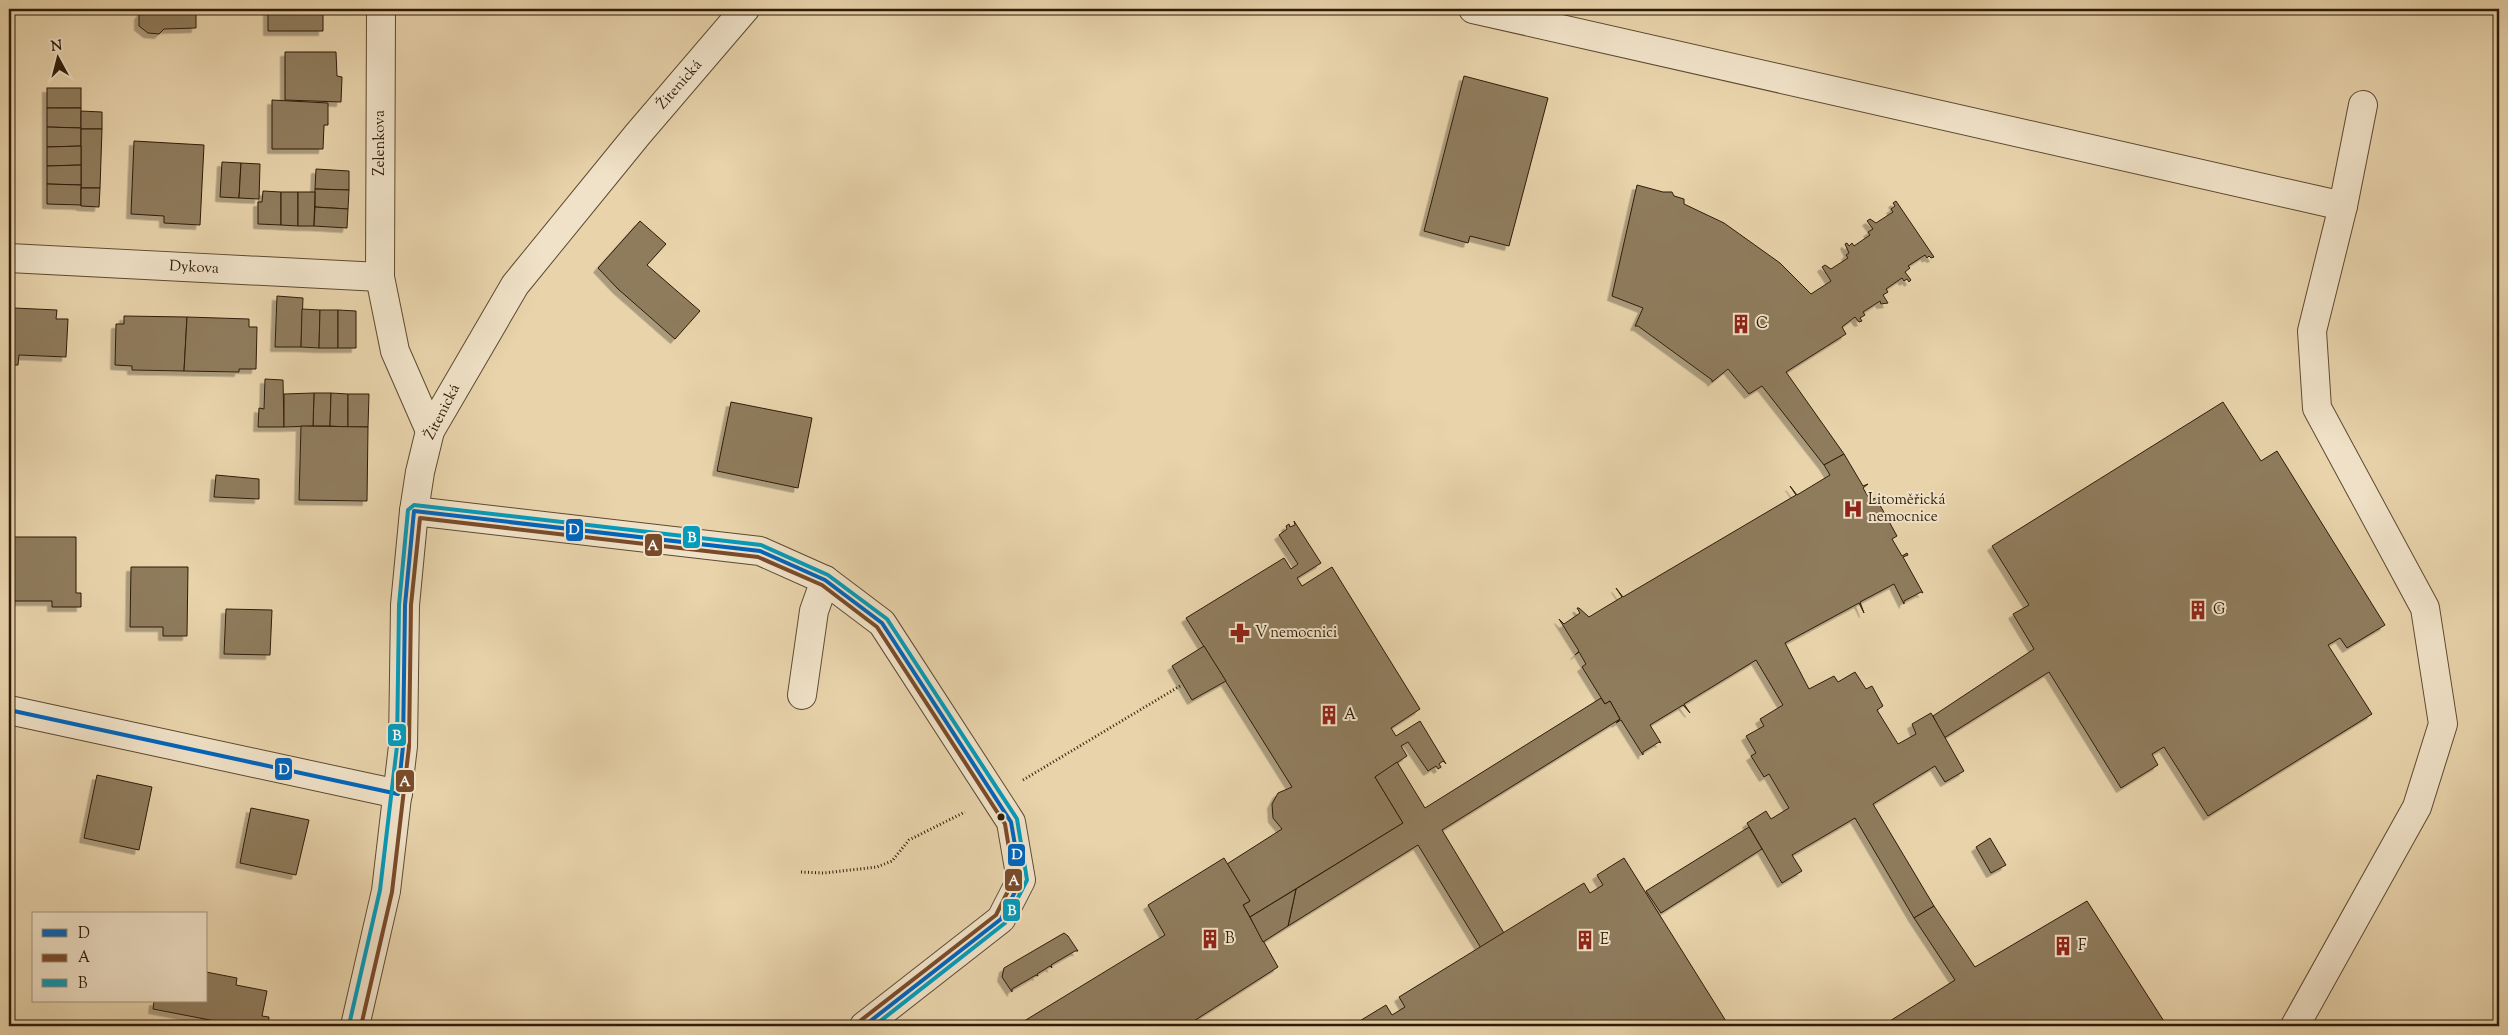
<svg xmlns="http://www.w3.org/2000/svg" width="2508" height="1035" font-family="'Sorts Mill Goudy',serif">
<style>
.building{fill:#8f7b5d;stroke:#2f1c08;filter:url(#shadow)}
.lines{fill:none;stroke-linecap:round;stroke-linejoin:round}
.minor-casing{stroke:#5d4a31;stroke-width:30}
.path{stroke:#2f1c08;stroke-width:3;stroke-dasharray:1 2.5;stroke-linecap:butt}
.minor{stroke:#f0e2c8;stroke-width:28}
.bus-1-casing{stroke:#f0e2c8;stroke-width:8}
.bus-2-casing{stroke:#f0e2c8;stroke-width:8}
.bus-3-casing{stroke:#f0e2c8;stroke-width:8}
.bus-1{stroke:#0065bd;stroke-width:4}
.bus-2{stroke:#7a4b2a;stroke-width:4}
.bus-3{stroke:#059bba;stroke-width:4}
.bus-dot{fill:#2f1c08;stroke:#f0e2c8;stroke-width:2}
.labels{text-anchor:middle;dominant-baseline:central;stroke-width:4;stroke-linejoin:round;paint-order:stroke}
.street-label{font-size:15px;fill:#2f1c08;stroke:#f0e2c8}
.poi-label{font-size:15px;fill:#2f1c08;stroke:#f0e2c8;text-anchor:start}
.line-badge{stroke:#f0e2c8;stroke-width:2}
.badge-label{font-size:14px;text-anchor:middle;font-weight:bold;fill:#fff}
</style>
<defs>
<filter id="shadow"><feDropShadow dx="-4.5" dy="4.5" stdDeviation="0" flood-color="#0004"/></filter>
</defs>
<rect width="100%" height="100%" fill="#e8d3ab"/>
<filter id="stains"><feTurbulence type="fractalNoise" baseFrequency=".004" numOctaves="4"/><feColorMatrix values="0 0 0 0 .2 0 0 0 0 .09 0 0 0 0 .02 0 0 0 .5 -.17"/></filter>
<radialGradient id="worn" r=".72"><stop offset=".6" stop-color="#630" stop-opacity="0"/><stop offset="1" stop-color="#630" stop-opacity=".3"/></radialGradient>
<g class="building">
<polygon points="144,9 196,9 196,28 164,29 159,34 148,33 139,26 139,15"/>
<polygon points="268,9 323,9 323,12 268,11"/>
<polygon points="268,11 323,12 323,31 268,31"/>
<polygon points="285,52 336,52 337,76 342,77 341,102 285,100"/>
<polygon points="1464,76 1548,98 1509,246 1470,236 1468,243 1424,231"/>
<rect x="47" y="88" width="34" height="20"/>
<polygon points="272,100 328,103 328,125 324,125 323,149 272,149"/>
<polygon points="47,108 81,108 81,128 47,127"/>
<polygon points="81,111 102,112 102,129 81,129"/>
<polygon points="47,127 81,128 81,146 47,147"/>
<polygon points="81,129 102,129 100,188 81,188"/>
<polygon points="134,141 204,145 200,225 164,223 164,216 131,214"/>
<polygon points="81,146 81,165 47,166 47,147"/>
<polygon points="222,162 241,163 239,198 220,197"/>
<polygon points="241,163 260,164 259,199 239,198"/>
<polygon points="81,165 81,185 47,184 47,166"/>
<polygon points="316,169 349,171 349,190 315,189"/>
<polygon points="47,184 81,185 81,205 47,204"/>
<polygon points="1637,185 1663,192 1672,192 1674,196 1684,199 1684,204 1724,223 1780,263 1811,294 1831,281 1822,267 1825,265 1831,269 1848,258 1846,255 1849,253 1845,244 1847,243 1849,246 1852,243 1854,246 1870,235 1868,232 1873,229 1867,221 1870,219 1876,223 1893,212 1891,209 1895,206 1893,203 1896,201 1934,257 1931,258 1929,256 1927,258 1925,255 1908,266 1910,268 1905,272 1911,280 1909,282 1907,279 1904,281 1902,278 1886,289 1888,292 1883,295 1888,303 1881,304 1880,301 1863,312 1865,315 1860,318 1862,321 1859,322 1855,317 1842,327 1846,334 1786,372 1844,454 1824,465 1762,386 1749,394 1728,369 1712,382 1712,380 1638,326 1635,326 1643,308 1612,296"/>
<polygon points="81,188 100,188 99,207 81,206"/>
<polygon points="315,189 349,190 348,209 315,207"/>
<polygon points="263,191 281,192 281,225 258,224 258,202 262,202"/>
<polygon points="281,192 298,192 298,226 281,225"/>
<polygon points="298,192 315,192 314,226 298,226"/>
<polygon points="315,207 348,209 347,228 314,226"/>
<polygon points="640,221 666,244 647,265 700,311 675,339 618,289 598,268"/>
<polygon points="277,296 303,298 301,347 275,347"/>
<polygon points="14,308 57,310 56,319 68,319 66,357 19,355 18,365 9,365 9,329 13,329"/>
<polygon points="302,309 320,310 319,348 301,347"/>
<polygon points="320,310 338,310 338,348 319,348"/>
<polygon points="338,310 356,311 356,348 338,348"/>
<polygon points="124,316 187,317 184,371 132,370 132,366 115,365 116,324 124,324"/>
<polygon points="187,317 249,319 249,327 257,327 256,369 239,369 239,372 184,371"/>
<polygon points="265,379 283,380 284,427 258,427 259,408 264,409"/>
<polygon points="314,393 331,393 330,426 313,426"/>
<polygon points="314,393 313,426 284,427 284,394"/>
<polygon points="331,393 348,394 348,427 330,426"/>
<polygon points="348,394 369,394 368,427 348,427"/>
<polygon points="731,402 812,418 798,488 717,471"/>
<polygon points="2223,402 2261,461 2277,451 2385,625 2347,648 2340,638 2328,645 2372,714 2208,816 2164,747 2152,754 2158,765 2121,788 2049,672 1944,738 1933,716 2034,649 2013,614 2029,605 1992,546"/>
<polygon points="301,426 368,427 367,501 299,500"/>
<polygon points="1844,454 1863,486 1868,484 1863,488 1870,500 1876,498 1897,536 1892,539 1902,556 1907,553 1908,555 1903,557 1923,593 1921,592 1904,601 1904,604 1894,584 1860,602 1864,613 1859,603 1785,643 1809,689 1834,676 1838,682 1855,672 1866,689 1872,686 1883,706 1877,710 1898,744 1916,734 1912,724 1931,713 1964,771 1945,782 1935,766 1873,804 1934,906 1914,918 1855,818 1792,855 1802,871 1782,883 1747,823 1766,811 1771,819 1789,808 1769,774 1764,777 1751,756 1756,753 1746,736 1764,726 1760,719 1783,705 1756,660 1684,704 1690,713 1683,705 1650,725 1661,743 1659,742 1643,752 1643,755 1621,720 1616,723 1620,719 1610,701 1605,704 1582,667 1586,664 1579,652 1575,655 1579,651 1559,619 1564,624 1580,613 1577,608 1579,608 1589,617 1622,597 1616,588 1623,597 1796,495 1790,486 1797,495 1830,475 1824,465"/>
<polygon points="216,475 259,479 259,499 214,497"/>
<polygon points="1294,521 1321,563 1297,578 1302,586 1332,567 1420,709 1391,728 1396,736 1420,721 1446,764 1443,761 1439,764 1441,767 1438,769 1436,766 1428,771 1408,742 1401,746 1407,756 1375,777 1403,823 1250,917 1243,905 1250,901 1227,864 1282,829 1273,818 1272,804 1278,793 1292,787 1186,618 1284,558 1291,569 1298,564 1279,535 1287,529 1286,526 1289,524 1290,527 1295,525"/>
<polygon points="11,537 76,537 76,593 81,593 81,607 52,607 52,601 9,601"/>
<polygon points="131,567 188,567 187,636 163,636 163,627 130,627"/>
<polygon points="226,609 272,610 270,655 224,654"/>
<polygon points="1204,646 1226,681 1192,700 1172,666"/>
<polygon points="1601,698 1605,704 1610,701 1620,719 1442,830 1504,933 1481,948 1418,845 1288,926 1296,889 1403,823 1375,777 1397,762 1425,808"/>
<polygon points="97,775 152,787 139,850 84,838"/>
<polygon points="251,808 309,820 296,875 240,863"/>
<polygon points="1749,827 1762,849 1661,913 1646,891"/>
<polygon points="1990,838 2006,865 1991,873 1976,847"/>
<polygon points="1224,858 1250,901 1243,905 1278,967 1186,1026 1016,1026 1165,935 1148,905"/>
<polygon points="1624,858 1729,1026 1361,1026 1358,1022 1386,1005 1392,1015 1405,1007 1399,997 1584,883 1590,893 1603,885 1597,875"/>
<polygon points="1296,889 1288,926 1263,942 1250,917"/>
<polygon points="2087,901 2167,1026 1882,1026 1955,980 1914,918 1934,906 1975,967"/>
<polygon points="1064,933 1068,936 1078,951 1075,951 1051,965 1052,968 1050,966 1037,974 1038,976 1036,975 1012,989 1012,992 1002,977 1004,968"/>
<polygon points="206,972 237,978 236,985 267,991 262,1016 269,1017 268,1026 214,1026 215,1021 153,1009 154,1001 206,1001"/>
</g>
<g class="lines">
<defs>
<g id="minor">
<polyline points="381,9 380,277 395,351 430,431"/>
<polyline points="1473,9 2343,206"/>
<polyline points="9,258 380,277"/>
<polyline points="414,511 760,551 825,580 882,623 1011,822 1021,880 1001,919 864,1026"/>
<polyline points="802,695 814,611 825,580"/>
<polyline points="9,710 398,794"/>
<polyline points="355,1026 386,891 403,746 405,605 414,511 420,472 430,431 515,285 638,134 745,9"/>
<polyline points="2295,1026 2417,807 2443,724 2425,608 2317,408 2312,331 2343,206 2363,105"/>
</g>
</defs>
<use href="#minor" class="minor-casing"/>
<g class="path">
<polyline points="1023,780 1180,686"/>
<polyline points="801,872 824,873 877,867 892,861 909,840 965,812"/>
</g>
<use href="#minor" class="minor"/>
<defs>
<polyline id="bus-1" points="9,710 398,794 403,746 405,605 414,511 760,551 825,580 882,623 1011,822 1021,880 1001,919 864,1026"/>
<polyline id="bus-2" points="361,1026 392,892 409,747 411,605 420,518 758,557 822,585 877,627 1005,824 1014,879 996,915 860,1021"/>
<polyline id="bus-3" points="349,1025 380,890 397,746 399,605 408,510 414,505 761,545 828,575 887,619 1017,819 1027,880 1005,923 874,1026"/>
</defs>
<use href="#bus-1" class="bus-1-casing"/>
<use href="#bus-2" class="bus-2-casing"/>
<use href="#bus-3" class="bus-3-casing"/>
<use href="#bus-1" class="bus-1"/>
<use href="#bus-2" class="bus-2"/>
<use href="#bus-3" class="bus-3"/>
</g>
<defs>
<symbol id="building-bare" viewBox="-9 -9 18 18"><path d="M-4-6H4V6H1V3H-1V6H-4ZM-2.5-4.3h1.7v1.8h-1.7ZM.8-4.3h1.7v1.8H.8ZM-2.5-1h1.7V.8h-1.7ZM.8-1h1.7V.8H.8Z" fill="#8f2418" stroke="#f0e2c8" stroke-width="2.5" paint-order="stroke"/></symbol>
<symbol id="hospital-bare" viewBox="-9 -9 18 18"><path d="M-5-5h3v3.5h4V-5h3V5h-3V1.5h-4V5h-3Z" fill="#8f2418" stroke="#f0e2c8" stroke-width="2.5" paint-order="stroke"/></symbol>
<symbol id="pharmacy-bare" viewBox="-9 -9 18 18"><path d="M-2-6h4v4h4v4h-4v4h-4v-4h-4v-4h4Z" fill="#8f2418" stroke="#f0e2c8" stroke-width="2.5" paint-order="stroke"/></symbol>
</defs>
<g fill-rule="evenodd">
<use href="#building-bare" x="1727" y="310" width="28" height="28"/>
<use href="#hospital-bare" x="1839" y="495" width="28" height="28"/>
<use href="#building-bare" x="2184" y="596" width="28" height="28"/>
<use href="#pharmacy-bare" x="1226" y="619" width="28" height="28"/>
<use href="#building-bare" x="1315" y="701" width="28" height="28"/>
<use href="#building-bare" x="1196" y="925" width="28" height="28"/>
<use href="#building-bare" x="1571" y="926" width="28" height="28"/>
<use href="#building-bare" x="2049" y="932" width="28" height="28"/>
</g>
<circle class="bus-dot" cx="1001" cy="817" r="4.5"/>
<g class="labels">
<g class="street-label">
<text transform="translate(680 85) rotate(-49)">Žitenická</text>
<text transform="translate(380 143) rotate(-90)">Zelenkova</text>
<text transform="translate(194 268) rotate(3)">Dykova</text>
<text transform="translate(443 412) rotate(-63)">Žitenická</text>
</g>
<g class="poi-label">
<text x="1756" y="324">C</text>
<text x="1868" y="500">Litoměřická<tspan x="1868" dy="17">nemocnice</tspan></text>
<text x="2213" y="610">G</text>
<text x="1255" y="633">V nemocnici</text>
<text x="1344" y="715">A</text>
<text x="1225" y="939">B</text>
<text x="1600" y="940">E</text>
<text x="2078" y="946">F</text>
</g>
</g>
<g class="line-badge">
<rect x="565" y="518" width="19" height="24" rx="5" fill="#0065bd"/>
<rect x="682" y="525" width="19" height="24" rx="5" fill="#059bba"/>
<rect x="644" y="533" width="19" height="24" rx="5" fill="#7a4b2a"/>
<rect x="387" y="723" width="20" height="24" rx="5" fill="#059bba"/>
<rect x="274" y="757" width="19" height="24" rx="5" fill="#0065bd"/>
<rect x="395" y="769" width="20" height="24" rx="5" fill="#7a4b2a"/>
<rect x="1007" y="843" width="19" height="24" rx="5" fill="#0065bd"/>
<rect x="1004" y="868" width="19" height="24" rx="5" fill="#7a4b2a"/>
<rect x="1002" y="898" width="19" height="24" rx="5" fill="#059bba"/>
</g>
<g class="badge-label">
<text x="574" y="534">D</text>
<text x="692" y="542">B</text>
<text x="653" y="550">A</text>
<text x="397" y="740">B</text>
<text x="284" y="774">D</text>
<text x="405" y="786">A</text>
<text x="1017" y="859">D</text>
<text x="1014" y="885">A</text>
<text x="1012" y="915">B</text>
</g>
<rect width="2508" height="1035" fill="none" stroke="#e8d3ab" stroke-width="30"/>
<rect x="10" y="10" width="2488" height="1015" fill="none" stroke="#2f1c08" stroke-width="2.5"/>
<rect x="15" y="15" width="2478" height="1005" fill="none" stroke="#2f1c08"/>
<rect x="32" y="912" width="175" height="90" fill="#f0e2c8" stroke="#a3937b"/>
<rect x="42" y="929" width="25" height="8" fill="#0065bd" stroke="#a3937b"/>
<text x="78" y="938" font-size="15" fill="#2f1c08">D</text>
<rect x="42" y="954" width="25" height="8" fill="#7a4b2a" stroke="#a3937b"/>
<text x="78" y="962" font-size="15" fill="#2f1c08">A</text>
<rect x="42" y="979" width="25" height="8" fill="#059bba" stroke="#a3937b"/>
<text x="78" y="988" font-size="15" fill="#2f1c08">B</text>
<g transform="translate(58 58) rotate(353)" stroke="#f0e2c8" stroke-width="4" paint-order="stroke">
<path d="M0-4L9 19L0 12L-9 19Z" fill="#2f1c08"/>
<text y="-8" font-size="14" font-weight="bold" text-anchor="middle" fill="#2f1c08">N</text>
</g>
<rect width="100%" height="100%" filter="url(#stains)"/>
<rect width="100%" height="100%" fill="url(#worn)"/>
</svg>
